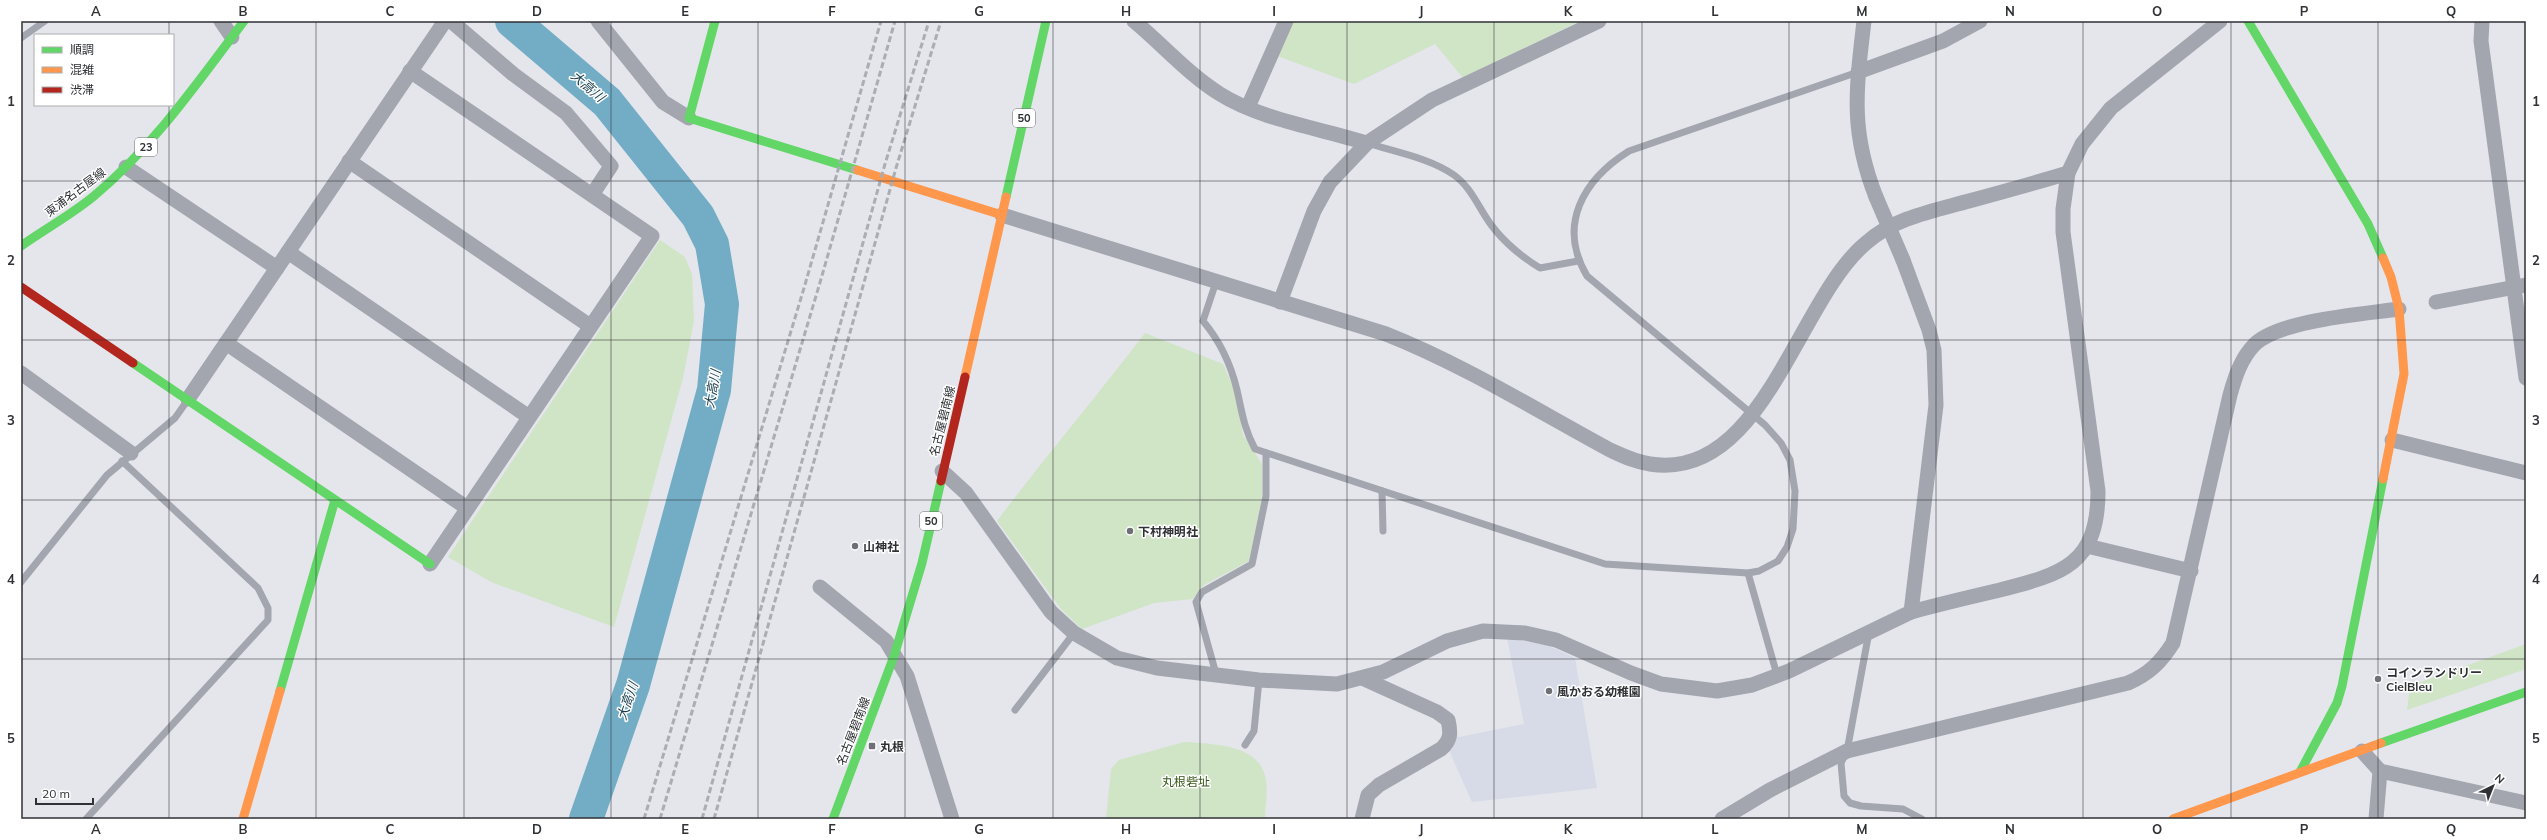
<svg xmlns="http://www.w3.org/2000/svg" width="2547" height="840" font-family="Mulish,'Noto Sans JP',sans-serif">
<style>
.built{fill:#d7dae7}
.green{fill:#d0e4c6}
.lines{fill:none;stroke-linecap:round;stroke-linejoin:round}
.river{stroke:#73adc5;stroke-width:34}
.lane{stroke:#a3a6af;stroke-width:7}
.street{stroke:#a3a6af;stroke-width:15}
.fast{stroke:#63d668;stroke-width:9}
.slow{stroke:#ff974d;stroke-width:9}
.jam{stroke:#b3261e;stroke-width:9}
.rail{stroke:#aaadb3;stroke-width:3;stroke-dasharray:6 3;stroke-linecap:butt}
.street-bridge{stroke:#a3a6af;stroke-width:15}
.grid{fill:none;stroke:#2f3135;stroke-width:1;stroke-opacity:0.55}
.poi-dot{fill:#6e7075;stroke:#fff;stroke-width:1.5}
.labels{text-anchor:middle;dominant-baseline:central;stroke-width:3;stroke-linejoin:round;paint-order:stroke}
.shield{fill:#fff;stroke:#6d6f72;stroke-width:1}
.shield-label{font-size:11px;font-weight:bold;fill:#2f3135}
.street-label{font-size:12px;fill:#2f3135;stroke:#fff}
.poi-label{font-size:12px;font-weight:bold;fill:#2f3135;stroke:#fff;text-anchor:start}
.park-label{font-size:12px;fill:#38581a;stroke:#fff}
.water-label{font-size:13px;font-style:italic;fill:#163b49;stroke:#fff}
.neatline{fill:none;stroke:#2f3135;stroke-width:1.5}
.grid-label{font-size:13px;text-anchor:middle;font-weight:bold;fill:#2f3135}
</style>
<rect width="100%" height="100%" fill="#e4e6ec"/>
<polygon class="built" points="1507,638 1547,645 1575,658 1597,788 1472,802 1448,748 1454,738 1524,724"/>
<g class="green">
<polygon points="1293,21 1580,21 1463,78 1435,44 1354,84 1277,56"/>
<polygon points="660,240 685,257 692,274 694,321 683,378 614,627 491,582 448,557"/>
<path d="M 1145,333 L 1223,364 L 1234,389 L 1243,435 L 1262,464 L 1262,496 L 1249,561 L 1204,585 L 1193,599 L 1154,603 L 1082,629 L 1061,609 L 997,521 C 1045,457 1097,396 1145,333 Z"/>
<polygon points="2526,644 2526,669 2407,710 2410,686"/>
<path d="M 1184,742 C 1213,744 1262,744 1266,781 C 1268,793 1265,807 1265,819 L 1106,819 L 1111,769 L 1119,760 Z"/>
</g>
<g class="lines">
<polyline class="river" points="512,21 607,102 698,216 712,244 722,304 714,390 633,685 586,819"/>
<g class="lane">
<polyline points="21,38 45,21"/>
<path d="M 1367,143 C 1395,152 1430,158 1454,175 C 1472,188 1479,209 1492,226 C 1504,242 1523,258 1540,268 L 1578,261"/>
<path d="M 1216,282 L 1203,321 C 1219,340 1231,365 1237,390 C 1242,412 1244,429 1255,449 L 1605,564 L 1748,573 L 1759,571 L 1778,561 L 1787,547 L 1793,529 L 1795,491 L 1790,460 L 1781,443 L 1765,425 L 1587,276 C 1557,225 1583,180 1629,151 L 1858,72"/>
<polyline points="1382,491 1383,531"/>
<polyline points="1748,573 1777,675"/>
<polyline points="21,582 107,475 175,418 187,401"/>
<polyline points="1869,632 1847,751 1841,763 1844,796 1850,803 1861,806 1903,809 1922,819"/>
<polyline points="1216,674 1196,602 1202,592 1252,564 1266,496 1266,453"/>
<polyline points="1015,710 1074,633"/>
<polyline points="1245,745 1254,731 1259,680"/>
<polyline points="86,819 268,620 268,608 258,588 122,461"/>
</g>
<g class="street">
<polyline points="221,21 232,37"/>
<polyline points="451,21 513,74 566,113 611,166 592,195"/>
<polyline points="598,21 663,102 689,118"/>
<path d="M 1134,21 C 1163,45 1188,74 1220,94 C 1259,119 1322,129 1367,143"/>
<path d="M 1864,21 C 1856,90 1850,131 1876,197"/>
<polyline points="2482,21 2481,41 2526,378"/>
<polyline points="410,71 652,236 430,564"/>
<polyline points="1858,72 1943,41 1980,21"/>
<polyline points="1248,107 1286,21"/>
<polyline points="349,161 590,326"/>
<polyline points="126,167 277,268"/>
<path d="M 1002,215 L 1386,334 C 1464,365 1536,410 1610,450 C 1623,456 1635,462 1650,464 C 1763,482 1797,300 1866,243 C 1894,218 1933,211 1969,201 C 2002,192 2035,183 2068,173 L 2082,144 L 2111,108 L 2220,21"/>
<polyline points="288,252 529,417"/>
<polyline points="1280,302 1314,211 1330,182 1367,143 1432,100 1599,21"/>
<polyline points="2436,302 2526,285"/>
<polyline points="226,343 467,508"/>
<polyline points="21,373 131,453"/>
<polyline points="188,399 445,21"/>
<polyline points="2392,440 2526,473"/>
<polyline points="942,471 966,493 1051,612 1074,633 1117,658 1157,668 1259,680 1337,684 1383,672 1447,641 1483,631 1525,633 1556,640 1631,673 1661,684 1717,691 1752,685 1789,671 1911,612 1936,405 1934,350 1929,330 1903,260"/>
<polyline points="2087,546 2191,571"/>
<polyline points="820,587 886,641 907,676 952,819"/>
<path d="M 1911,612 C 1940,604 1970,597 2000,590 C 2062,574 2098,565 2098,491 L 2063,232 L 2063,209 L 2068,173"/>
<path d="M 1362,678 L 1437,712 L 1448,720 C 1451,733 1451,740 1441,749 L 1379,785 L 1368,795 L 1362,819"/>
<polyline points="2362,751 2380,771 2526,803"/>
<path d="M 1722,819 L 1770,790 L 1847,751 L 2128,683 C 2149,674 2161,662 2173,643 L 2230,395 C 2235,377 2241,358 2255,344 C 2280,320 2364,314 2399,309"/>
<polyline points="2376,819 2380,771"/>
</g>
<g class="fast">
<polyline points="715,21 689,118 857,170"/>
<polyline points="2248,21 2368,224 2383,258"/>
<polyline points="1006,197 1046,21"/>
<path d="M 21,246 C 45,229 71,215 94,196 C 153,147 198,82 244,21"/>
<polyline points="133,363 430,564"/>
<polyline points="280,691 335,500"/>
<polyline points="2381,743 2526,692"/>
<polyline points="2300,772 2337,703 2342,686 2383,479"/>
<polyline points="833,819 894,656 922,563 941,481"/>
</g>
<g class="slow">
<polyline points="857,170 1002,215"/>
<polyline points="2383,258 2391,277 2399,309 2404,374 2383,479"/>
<polyline points="965,377 1006,197"/>
<polyline points="243,819 280,691"/>
<polyline points="2173,819 2381,743"/>
</g>
<g class="jam">
<polyline points="21,287 133,363"/>
<polyline points="941,481 965,377"/>
</g>
<g class="rail">
<polyline points="644,819 804,288 881,21"/>
<polyline points="660,819 819,286 895,21"/>
<polyline points="702,819 885,164 929,21"/>
<polyline points="714,819 896,168 941,21"/>
</g>
<polyline class="street-bridge" points="1876,197 1903,260"/>
</g>
<path class="grid" d="M 169,21 L 169,35M 316,21 L 316,819M 464,21 L 464,819M 611,21 L 611,819M 758,21 L 758,819M 905,21 L 905,819M 1053,21 L 1053,819M 1200,21 L 1200,819M 1347,21 L 1347,819M 1494,21 L 1494,819M 1642,21 L 1642,819M 1789,21 L 1789,819M 1936,21 L 1936,819M 2083,21 L 2083,819M 2231,21 L 2231,819M 2378,21 L 2378,819M 169,105 L 169,819M 21,181 L 2526,181M 21,340 L 2526,340M 21,500 L 2526,500M 21,659 L 2526,659"/>
<g class="poi-dot">
<circle cx="1130" cy="531" r="4"/>
<circle cx="855" cy="546" r="4"/>
<circle cx="2378" cy="679" r="4"/>
<circle cx="1549" cy="691" r="4"/>
<rect x="868" y="742" width="8" height="8" rx="2"/>
</g>
<g class="labels">
<g class="shield">
<rect x="1013" y="109" width="22" height="18" rx="3"/>
<rect x="135" y="138" width="22" height="18" rx="3"/>
<rect x="920" y="512" width="22" height="18" rx="3"/>
</g>
<g class="shield-label">
<text x="1024" y="118">50</text>
<text x="146" y="147">23</text>
<text x="931" y="521">50</text>
</g>
<g class="street-label">
<text transform="translate(75 192) rotate(-37)">東浦名古屋線</text>
<text transform="translate(942 421) rotate(-76)">名古屋碧南線</text>
<text transform="translate(853 731) rotate(-69)">名古屋碧南線</text>
</g>
<g class="poi-label">
<text x="1138" y="531">下村神明社</text>
<text x="863" y="546">山神社</text>
<text x="2386" y="672">コインランドリー<tspan x="2386" dy="14">CielBleu</tspan></text>
<text x="1557" y="691">風かおる幼稚園</text>
<text x="880" y="746">丸根</text>
</g>
<g class="park-label">
<text x="1186" y="781">丸根砦址</text>
</g>
<g class="water-label">
<text transform="translate(588 86) rotate(41)">大高川</text>
<text transform="translate(712 389) rotate(-80)">大高川</text>
<text transform="translate(627 701) rotate(-71)">大高川</text>
</g>
</g>
<rect width="2547" height="840" fill="none" stroke="#ffffff" stroke-width="44"/>
<rect x="34" y="34" width="140" height="72" fill="#ffffff" stroke="#acadae"/>
<rect x="42" y="47" width="20" height="6" fill="#63d668" stroke="#acadae"/>
<text x="70" y="54" font-size="12" fill="#2f3135">順調</text>
<rect x="42" y="67" width="20" height="6" fill="#ff974d" stroke="#acadae"/>
<text x="70" y="74" font-size="12" fill="#2f3135">混雑</text>
<rect x="42" y="87" width="20" height="6" fill="#b3261e" stroke="#acadae"/>
<text x="70" y="94" font-size="12" fill="#2f3135">渋滞</text>
<g transform="translate(2493 786) rotate(43)" stroke="#ffffff" stroke-width="3" paint-order="stroke">
<path d="M0-3L7 15L0 10L-7 15Z" fill="#2f3135"/>
<text y="-6" font-size="11" font-weight="bold" text-anchor="middle" fill="#2f3135">N</text>
</g>
<path d="M36 798v6h57v-6" fill="none" stroke="#2f3135" stroke-width="2"/>
<text x="42" y="798" font-size="12" fill="#2f3135" stroke="#ffffff" stroke-width="3" paint-order="stroke">20 m</text>
<rect x="22" y="22" width="2503" height="796" class="neatline"/>
<g class="grid-label">
<text x="96" y="16">A</text>
<text x="243" y="16">B</text>
<text x="390" y="16">C</text>
<text x="537" y="16">D</text>
<text x="685" y="16">E</text>
<text x="832" y="16">F</text>
<text x="979" y="16">G</text>
<text x="1126" y="16">H</text>
<text x="1274" y="16">I</text>
<text x="1421" y="16">J</text>
<text x="1568" y="16">K</text>
<text x="1715" y="16">L</text>
<text x="1862" y="16">M</text>
<text x="2010" y="16">N</text>
<text x="2157" y="16">O</text>
<text x="2304" y="16">P</text>
<text x="2451" y="16">Q</text>
<text x="11" y="106">1</text>
<text x="2536" y="106">1</text>
<text x="11" y="265">2</text>
<text x="2536" y="265">2</text>
<text x="11" y="425">3</text>
<text x="2536" y="425">3</text>
<text x="11" y="584">4</text>
<text x="2536" y="584">4</text>
<text x="11" y="743">5</text>
<text x="2536" y="743">5</text>
<text x="96" y="834">A</text>
<text x="243" y="834">B</text>
<text x="390" y="834">C</text>
<text x="537" y="834">D</text>
<text x="685" y="834">E</text>
<text x="832" y="834">F</text>
<text x="979" y="834">G</text>
<text x="1126" y="834">H</text>
<text x="1274" y="834">I</text>
<text x="1421" y="834">J</text>
<text x="1568" y="834">K</text>
<text x="1715" y="834">L</text>
<text x="1862" y="834">M</text>
<text x="2010" y="834">N</text>
<text x="2157" y="834">O</text>
<text x="2304" y="834">P</text>
<text x="2451" y="834">Q</text>
</g>
</svg>
